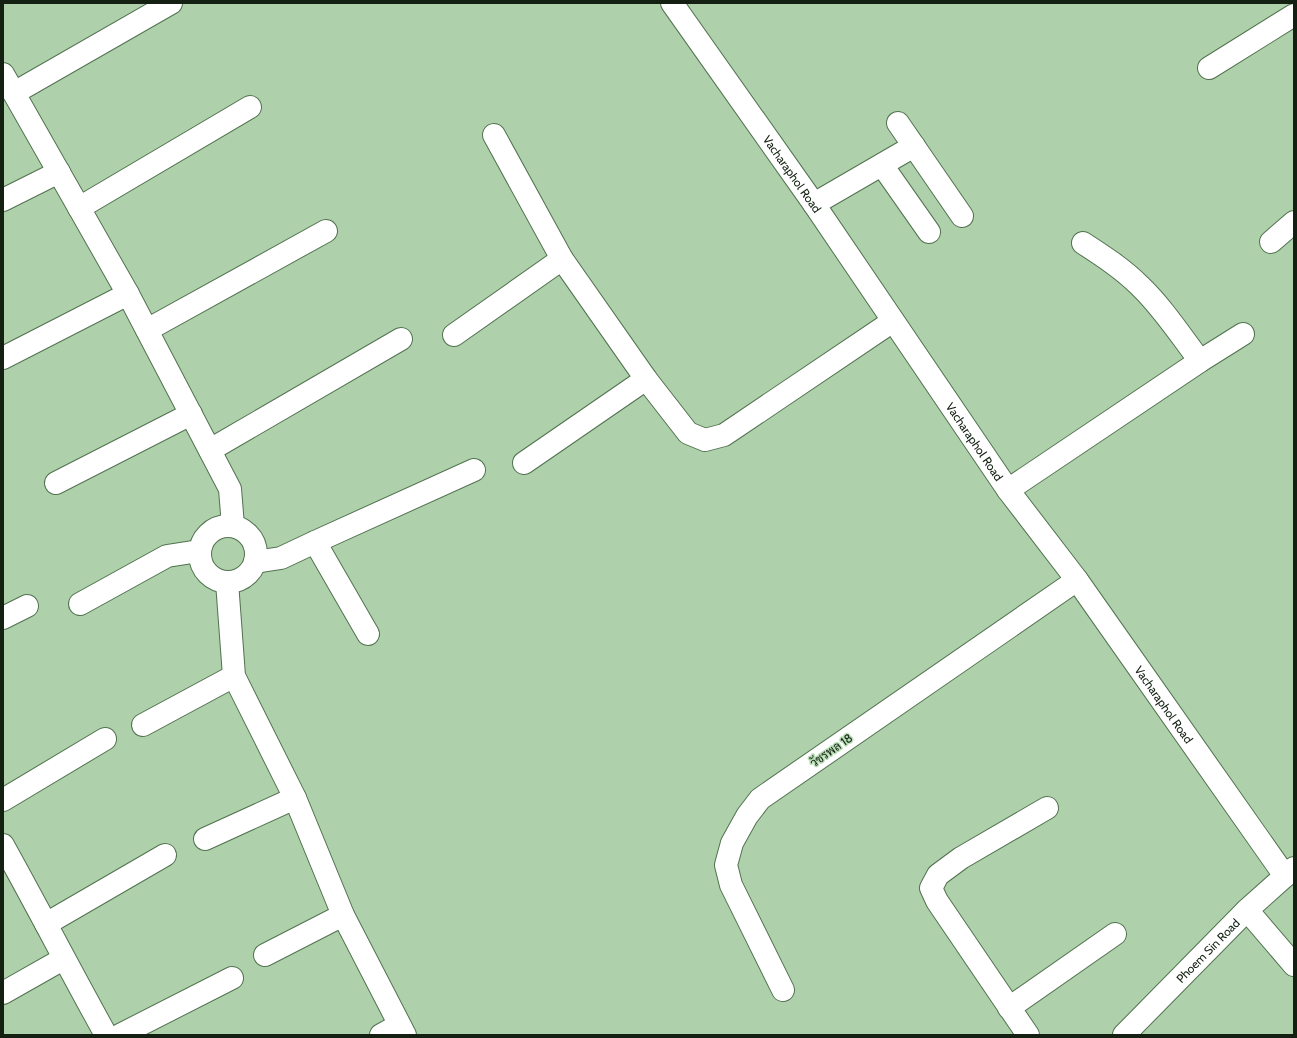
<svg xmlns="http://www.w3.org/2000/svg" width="1297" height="1038" font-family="Cabin,Sarabun,sans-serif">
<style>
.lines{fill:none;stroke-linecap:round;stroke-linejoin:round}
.minor-casing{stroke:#527250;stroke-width:24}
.minor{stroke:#fff;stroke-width:22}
.labels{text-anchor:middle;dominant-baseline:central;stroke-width:3;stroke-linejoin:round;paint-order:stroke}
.street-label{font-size:12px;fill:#132012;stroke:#badeb7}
</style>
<rect width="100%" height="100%" fill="#aed1ab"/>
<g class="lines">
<defs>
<g id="minor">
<path id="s1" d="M 672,3 L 814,204 L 1008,490 L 1077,580 L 1285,876"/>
<polyline points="1209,68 1294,15"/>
<polyline points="3,74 128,294 230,489 233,526"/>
<polyline points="14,93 171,3"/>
<polyline points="898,123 962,216"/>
<polyline points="494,135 562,259 646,379 688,433 705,440 724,435 893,321"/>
<polyline points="882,165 929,232"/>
<polyline points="3,200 59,172"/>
<polyline points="814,204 914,146"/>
<polyline points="79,208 250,107"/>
<polyline points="1271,242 1294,222"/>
<path d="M 1083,243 C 1103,256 1123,269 1140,286 C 1163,308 1181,336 1200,361"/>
<polyline points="147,330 326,231"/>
<polyline points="454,335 562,259"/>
<polyline points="3,358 128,294"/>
<polyline points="210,450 401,339"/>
<polyline points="524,463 646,379"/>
<polyline points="56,483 191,414"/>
<polyline points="1008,490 1200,361 1243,334"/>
<circle cx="228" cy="554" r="28"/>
<polyline points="315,542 368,634"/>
<polyline points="255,562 281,558 315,542 474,470"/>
<polyline points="227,582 234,676 295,798 343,915 405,1035"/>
<polyline points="80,604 167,556 199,551"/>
<polyline points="3,618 27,606"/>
<polyline points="143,725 234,676"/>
<polyline points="3,800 105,739"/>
<polyline points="205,839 295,798"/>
<path d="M 3,845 C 38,908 71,972 106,1035"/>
<polyline points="1247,910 1294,965"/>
<polyline points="46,924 165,855"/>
<polyline points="265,955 343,915"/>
<polyline points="783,990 731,885 726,865 732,843 747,816 760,799 1077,580"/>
<polyline points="3,993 63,959"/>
<polyline points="1009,1008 1115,934"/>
<polyline points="120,1035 232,978"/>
<polyline points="381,1035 399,1025"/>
<polyline points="1028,1035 937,901 931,888 938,875 961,858 1047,808"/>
<path id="s2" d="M 1124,1035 L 1247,910 L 1294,868"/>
</g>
</defs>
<use href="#minor" class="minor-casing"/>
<use href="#minor" class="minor"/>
</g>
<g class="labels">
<g class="street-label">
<text stroke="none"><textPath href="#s1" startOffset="209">Vacharaphol Road</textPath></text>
<text stroke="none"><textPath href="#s1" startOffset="533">Vacharaphol Road</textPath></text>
<text stroke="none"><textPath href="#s1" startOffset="857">Vacharaphol Road</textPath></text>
<text transform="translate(831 750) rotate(-35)">วัชรพล 18</text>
<text stroke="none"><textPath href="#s2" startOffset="119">Phoem Sin Road</textPath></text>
</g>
</g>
<rect width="1297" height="1038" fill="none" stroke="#132012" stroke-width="8"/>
</svg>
